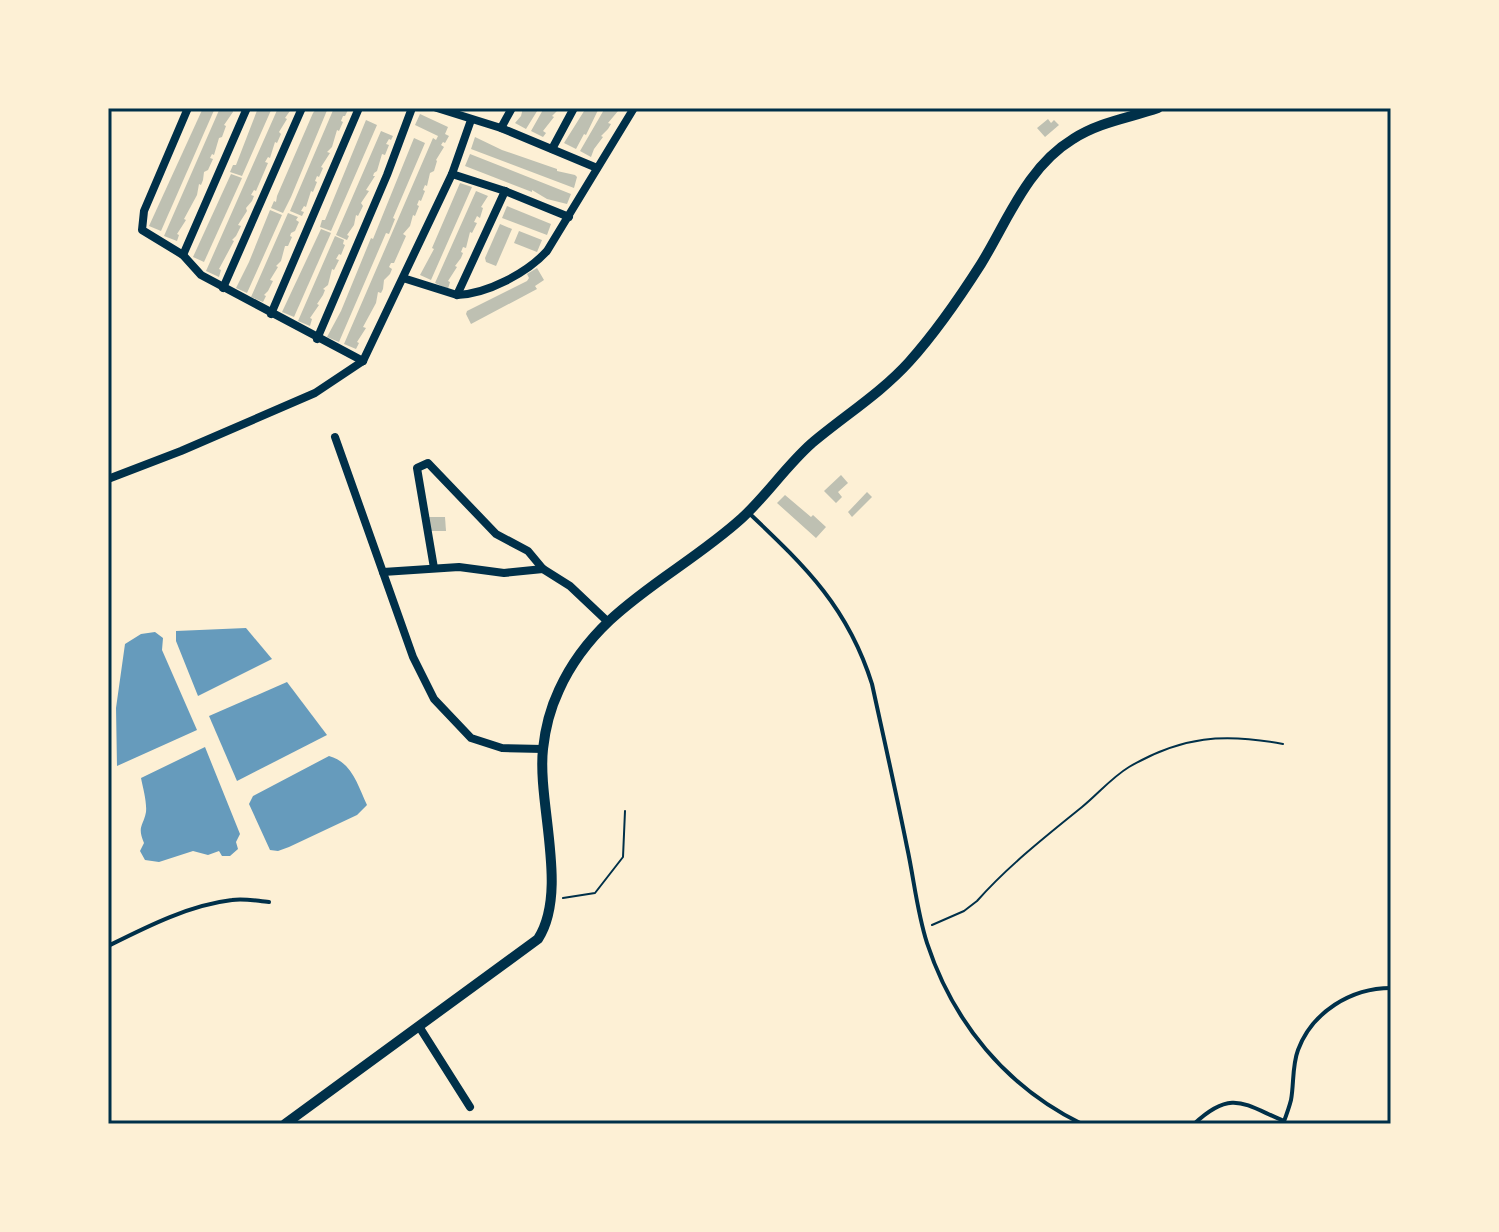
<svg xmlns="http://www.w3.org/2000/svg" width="1499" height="1232" font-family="'Fira Sans Condensed',sans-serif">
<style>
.water{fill:#669bbc}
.building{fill:#bec0b2}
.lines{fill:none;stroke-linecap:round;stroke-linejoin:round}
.path{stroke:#003049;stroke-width:2}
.service{stroke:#003049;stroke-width:4}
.minor{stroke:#003049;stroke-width:8}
.tertiary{stroke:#003049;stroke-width:10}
.neatline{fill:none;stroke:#003049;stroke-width:3}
</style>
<rect width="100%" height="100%" fill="#fdf0d5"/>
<g class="water">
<polygon points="246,628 272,659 198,696 176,641 176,631"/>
<polygon points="155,632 163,638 162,650 197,730 117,766 116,708 125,644 141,634"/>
<polygon points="287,682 327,735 237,781 209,716"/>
<path d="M 205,747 L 240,834 L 236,842 L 238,849 L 230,856 L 222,856 L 219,851 L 208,855 L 193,851 L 159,862 L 145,860 L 140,851 L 144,843 C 137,826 143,827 146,812 C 147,802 143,788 141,778 Z"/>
<path d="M 329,756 C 352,762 358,786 367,805 L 357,815 L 289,847 L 278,851 L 270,850 L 249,804 L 253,796 Z"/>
</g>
<g class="building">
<polygon points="203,108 215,108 161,231 149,226"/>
<polygon points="220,108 232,108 233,112 224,125 226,126 222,137 219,138 214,155 212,154 210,158 213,159 208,170 204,172 203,180 201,185 199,184 197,195 184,219 186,220 177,234 179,235 177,241 164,236"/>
<polygon points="258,108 272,108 242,176 230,172 233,165 236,165"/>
<polygon points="278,108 292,108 285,118 287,119 279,132 281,134 277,143 275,142 270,158 268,157 265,162 268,163 256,191 254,190 251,195 254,196 252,201 246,208 247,211 238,225 241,226 236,236 232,240 234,241 219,269 221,270 219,277 206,271"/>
<polygon points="317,108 328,108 291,197 283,213 271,208 274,201 276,202 277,196 313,113"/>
<polygon points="334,108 349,108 345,116 343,116 341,121 343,122 339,131 337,130 332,147 327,152 330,153 321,167 323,168 319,177 317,176 315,181 317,182 313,192 311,191 306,207 304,206 301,211 304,212 302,216 290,211"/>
<polygon points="523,108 539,108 526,129 515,123 521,116"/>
<polygon points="544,108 560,108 552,116 554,117 543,131 546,133 543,137 531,131"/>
<polygon points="586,108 599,108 586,135 584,134 576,149 564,143"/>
<polygon points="605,108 617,108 618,111 608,123 611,124 608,129 601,136 603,137 594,149 591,157 580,151"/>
<polygon points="420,114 448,127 445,134 449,136 445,143 443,142 441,145 444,147 436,160 437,161 434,171 430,173 427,186 425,185 423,190 425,191 421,201 419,200 417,205 419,206 415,216 413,215 410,226 403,234 406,236 394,263 391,263 389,267 392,269 390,274 384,280 383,289 381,293 378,292 376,303 363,327 366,328 357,342 359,343 356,349 344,344 433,138 436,140 438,136 415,125"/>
<polygon points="1048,119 1051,123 1054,120 1059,125 1045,137 1037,128"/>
<polygon points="366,120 377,125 331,231 320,227 322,220 325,220"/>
<polygon points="381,131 393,136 391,140 389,139 386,144 389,145 385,155 382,154 377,171 374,173 373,176 375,176 366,190 369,191 361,203 363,206 358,216 356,215 354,225 347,235 349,236 347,240 336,235"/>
<polygon points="475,137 502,150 557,169 557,171 575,175 577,177 574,188 471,149"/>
<polygon points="414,138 425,143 393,218 395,219 389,234 386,233 339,342 327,337 341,311 371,238 373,239"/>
<polygon points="470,154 571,194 567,204 547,199 532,190 532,192 465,166"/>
<polygon points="231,174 242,178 204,262 193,257"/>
<polygon points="460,183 472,187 431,280 420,275 434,249 432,248"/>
<polygon points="476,191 488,196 481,207 483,208 480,218 477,216 474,222 477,223 472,233 470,232 466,248 463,247 461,252 463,253 461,258 455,266 457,267 448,281 450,282 448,289 435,283"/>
<polygon points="507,206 551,224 547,235 502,218"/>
<polygon points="270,210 282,215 247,293 236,288 249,262"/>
<polygon points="288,213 298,217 296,220 299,222 295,231 291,233 290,236 292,237 288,246 285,246 281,261 276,266 278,267 270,280 273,281 268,291 264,295 266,296 263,302 251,297"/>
<polygon points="500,224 512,229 496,266 486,262 485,258"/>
<polygon points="321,229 331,233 294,317 282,312"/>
<polygon points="519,231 542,240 537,252 514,243"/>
<polygon points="335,236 344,240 343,244 345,245 341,255 339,254 336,259 339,260 334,270 332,269 328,285 323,289 325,290 323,295 317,304 319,305 310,318 312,319 310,326 298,321"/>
<polygon points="537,268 544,280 535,286 537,289 471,324 466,314 467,311 527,281 529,278 527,274"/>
<polygon points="841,475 848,483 838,492 842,497 836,503 824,491"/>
<polygon points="867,492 872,497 852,517 848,512"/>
<polygon points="785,495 811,517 813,515 826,527 816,538 777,503"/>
<polygon points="428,517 445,517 446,531 428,531"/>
</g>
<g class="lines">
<g class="path">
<polyline points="563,898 595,893 623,857 625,811"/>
<path d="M 932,925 L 964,911 L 977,901 C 1008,866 1046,836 1082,807 C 1098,794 1111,778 1129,767 C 1182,736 1224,733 1283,744"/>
</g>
<g class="service">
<path d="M 750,514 C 807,568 848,608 872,684 C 884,739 896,792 907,847 C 914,879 917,912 927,943 C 953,1022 1006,1087 1082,1124"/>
<path d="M 108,946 C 146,927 189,905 232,900 C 244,898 257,901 269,902"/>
<path d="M 1194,1124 C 1232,1088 1245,1105 1284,1121"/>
<path d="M 1283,1124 C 1286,1116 1289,1108 1291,1100 C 1294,1084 1292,1066 1298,1050 C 1312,1012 1351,988 1391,988"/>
</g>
<g class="minor">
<polyline points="188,108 144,211 142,230 183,255 201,275 363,361"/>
<polyline points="437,108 501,128 597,168"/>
<polyline points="501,128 512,108"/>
<polyline points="552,149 574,108"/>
<polyline points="452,174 505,191 569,217"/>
<polyline points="183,255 247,108"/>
<path d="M 403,278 L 457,295 C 487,294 527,273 547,251 L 634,108"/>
<polyline points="223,288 302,108"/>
<polyline points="457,295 505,191"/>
<polyline points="271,314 359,108"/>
<polyline points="317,339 387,175 412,108"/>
<polyline points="363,361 452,174 471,120"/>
<polyline points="335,437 413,657 434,699 471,738 502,748 543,749"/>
<polyline points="108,479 181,451 315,393 363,361"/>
<polyline points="434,568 417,468 428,463 496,534 528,551 543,569 570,586 607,621"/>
<polyline points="383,572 459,567 504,573 543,569"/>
<polyline points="420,1028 470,1107"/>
</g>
<path class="tertiary" d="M 285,1124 L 538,939 C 569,891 537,803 543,749 C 545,730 551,707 559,690 C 597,606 677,577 742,518 C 767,495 786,466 812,443 C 844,416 881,393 909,362 C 936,332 960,297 981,264 C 1008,220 1027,167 1073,139 C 1099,122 1129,118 1158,108"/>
</g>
<rect width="1499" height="1232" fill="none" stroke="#fdf0d5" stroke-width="220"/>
<rect x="110" y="110" width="1279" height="1012" class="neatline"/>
</svg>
